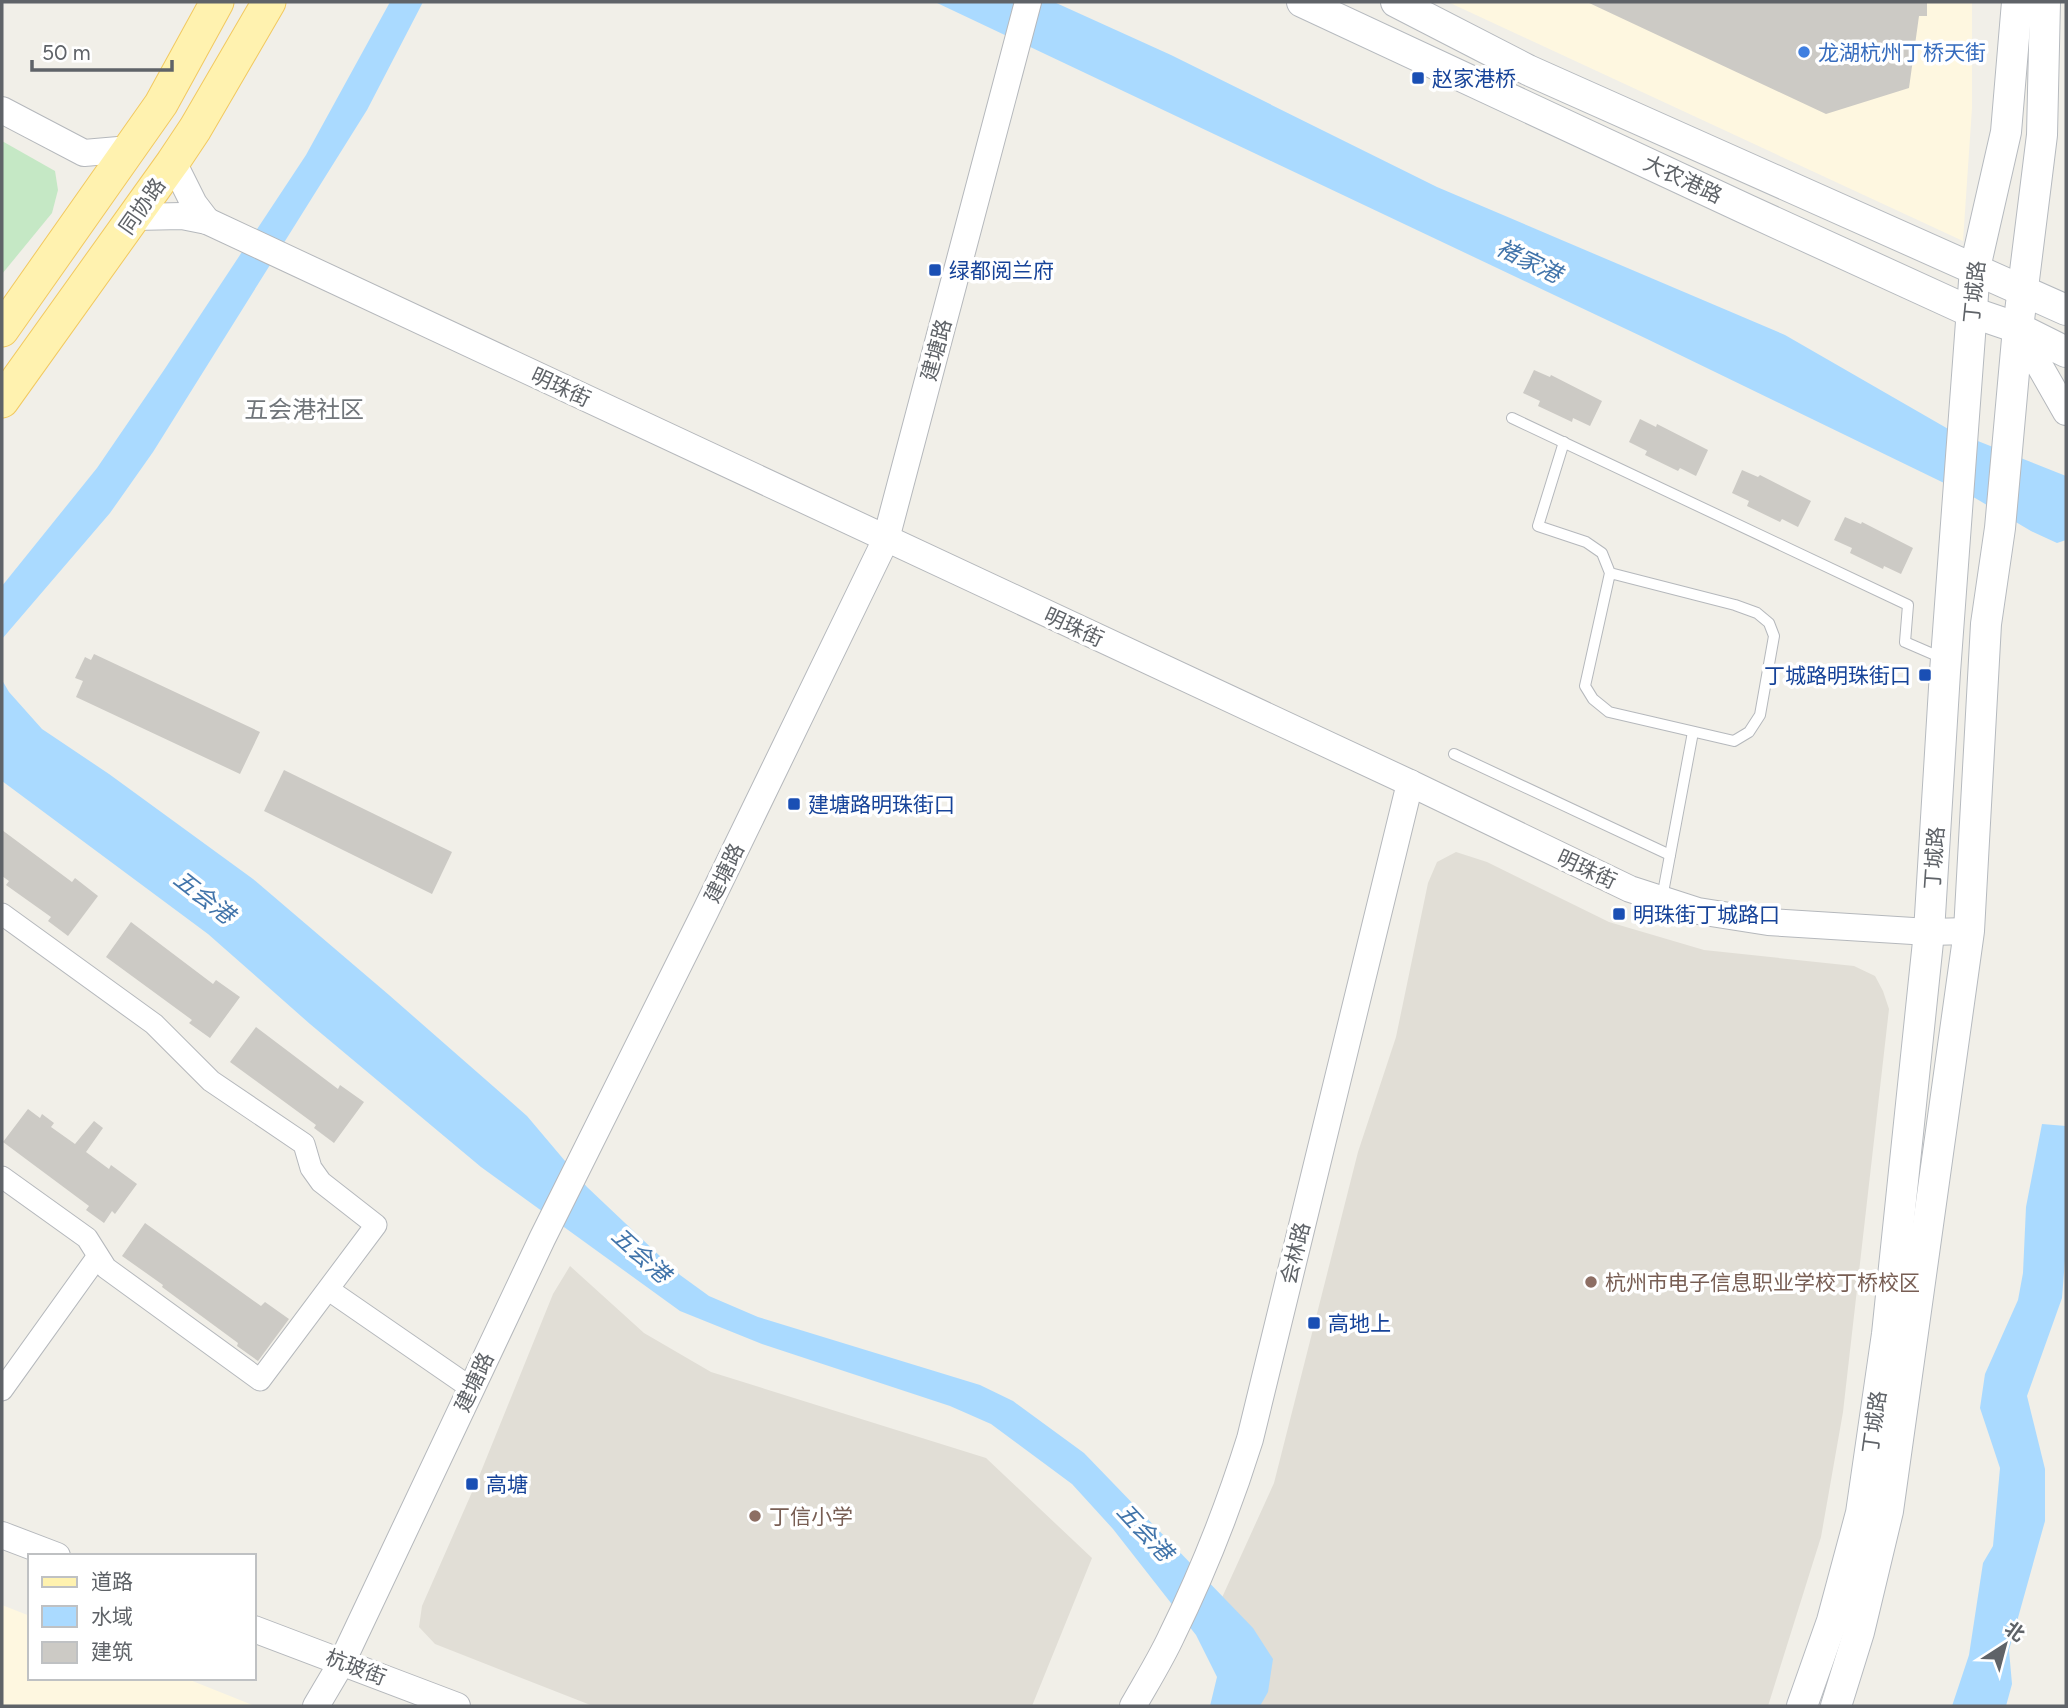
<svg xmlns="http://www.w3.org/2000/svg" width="2068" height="1708" font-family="Figtree,'Noto Sans SC',sans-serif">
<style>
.commercial{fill:#fef7e0}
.education{fill:#e1ded6}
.green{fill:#c5e8c5}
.water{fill:#aadaff}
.building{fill:#cccac5}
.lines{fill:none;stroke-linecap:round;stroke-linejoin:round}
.service-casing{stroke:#b5b8bc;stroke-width:12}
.minor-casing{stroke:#b5b8bc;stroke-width:23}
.tertiary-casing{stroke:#b5b8bc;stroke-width:28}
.secondary-casing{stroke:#b6babf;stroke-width:32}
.primary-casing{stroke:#f2c960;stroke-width:35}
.service{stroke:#fff;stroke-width:10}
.minor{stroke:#fff;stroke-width:21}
.tertiary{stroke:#fff;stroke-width:26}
.secondary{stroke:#fff;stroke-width:30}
.primary{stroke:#fff2af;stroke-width:33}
.shop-dot{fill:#3f7fe0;stroke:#fff;stroke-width:2.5}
.transit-dot{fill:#1a4fb4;stroke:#fff;stroke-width:2.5}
.education-dot{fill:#8d6e63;stroke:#fff;stroke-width:2.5}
.labels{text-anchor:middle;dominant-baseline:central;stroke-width:7;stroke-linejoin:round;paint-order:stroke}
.shop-label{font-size:21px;fill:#366cbe;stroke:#fff;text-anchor:start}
.transit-label{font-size:21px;fill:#164399;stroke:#fff;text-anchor:start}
.street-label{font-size:21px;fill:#5f6368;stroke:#fff}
.education-label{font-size:21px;fill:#785e54;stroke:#fff;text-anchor:start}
.water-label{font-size:23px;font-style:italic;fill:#4174aa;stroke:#fff}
.quarter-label{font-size:24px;fill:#70757a;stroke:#fff}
</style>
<rect width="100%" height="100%" fill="#f1efe8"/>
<g class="commercial">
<polygon points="1448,2 1972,2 1972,108 1963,241"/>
<polygon points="2,1605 30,1616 30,1678 185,1678 255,1706 2,1706"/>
</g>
<g class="education">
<polygon points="1456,852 1487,862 1609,922 1704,950 1854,966 1875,976 1883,991 1889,1009 1843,1412 1821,1537 1768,1706 1245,1706 1220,1602 1274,1483 1358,1152 1396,1037 1428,883 1437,862"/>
<polygon points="570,1266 644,1333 711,1372 986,1458 1092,1558 1032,1706 593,1706 435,1644 419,1627 422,1606 480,1474 553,1294"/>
</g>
<polygon class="green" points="2,141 55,171 58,190 52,213 2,274"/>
<g class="water">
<polygon points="390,2 423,2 367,110 153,452 110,513 2,639 2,586 97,468 164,370 306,155"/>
<polygon points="935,2 1054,2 1171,55 1437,187 1785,335 1950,430 2066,476 2066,540 2057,543 2031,531 1975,498 1645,338"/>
<polygon points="2,680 9,692 42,729 109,774 253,879 389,995 527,1116 587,1187 680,1275 709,1296 758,1317 980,1385 1013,1401 1084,1453 1253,1628 1273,1659 1268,1692 1260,1706 1210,1706 1217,1677 1196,1635 1113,1529 1072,1484 991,1424 950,1406 762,1344 680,1311 481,1167 310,1024 208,934 2,781"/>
<polygon points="2042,1124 2066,1126 2066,1247 2062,1298 2027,1396 2045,1469 2045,1521 2009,1650 2012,1684 2006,1706 1952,1706 1969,1655 1983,1563 1993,1546 2000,1468 1980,1408 1985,1374 2018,1300 2023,1273 2026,1207"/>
</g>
<g class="building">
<polygon points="1587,2 1927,2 1927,16 1919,16 1909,88 1826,114"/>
<polygon points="1534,370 1550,377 1551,375 1602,401 1590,426 1573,418 1572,422 1538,406 1540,401 1523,393"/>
<polygon points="1640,419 1656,427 1657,424 1708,450 1696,476 1680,468 1678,471 1645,455 1647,451 1629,442"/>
<polygon points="1742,470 1758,477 1760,475 1811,501 1798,527 1782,519 1780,522 1747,506 1749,501 1732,493"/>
<polygon points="1845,517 1861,524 1862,522 1913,548 1901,574 1884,566 1883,569 1850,553 1852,548 1834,540"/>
<polygon points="94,654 260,732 240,774 76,697 83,681 75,678 85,657 91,660"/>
<polygon points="284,770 452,852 432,894 264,811"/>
<polygon points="2,830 72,882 75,878 98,896 68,936 48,921 51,917 6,885 9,881 2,876"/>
<polygon points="131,922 213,984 216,980 240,997 210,1038 189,1023 192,1020 106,957"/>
<polygon points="256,1027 338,1089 340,1085 364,1102 334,1143 314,1128 316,1125 230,1062"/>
<polygon points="28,1109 40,1118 42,1114 54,1123 51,1127 75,1144 94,1121 103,1128 86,1152 109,1169 111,1165 137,1184 115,1214 112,1211 104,1223 86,1210 89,1206 3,1142"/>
<polygon points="145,1223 261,1306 265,1302 289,1319 258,1361 237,1346 238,1343 162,1287 163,1285 122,1256"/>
</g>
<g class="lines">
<defs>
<g id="service">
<polyline points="1512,418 1908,605 1905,642 1942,658"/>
<polyline points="1564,442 1538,526 1586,542 1602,553 1610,573 1585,686 1593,699 1609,712 1734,741 1749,732 1760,715 1774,636 1769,623 1757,613 1735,605 1610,573"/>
<polyline points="1454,754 1670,855"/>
<polyline points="1662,898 1693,732"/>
</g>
<g id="minor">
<polyline points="2,914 154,1024 211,1081 304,1144 311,1168 321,1182 376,1225 260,1380 106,1268 87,1238 2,1177"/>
<polyline points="329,1290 471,1388"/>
<polyline points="2,1390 98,1256"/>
</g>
<g id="tertiary">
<polyline points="2,110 84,153 130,149"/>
<polyline points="173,162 194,204 207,221"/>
<polyline points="135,217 182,216 207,221 1410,783 1630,889 1698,911 1768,922 1929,932 1969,931"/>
<polyline points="2018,328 2066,412"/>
<polyline points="2,1535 57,1556"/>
<polyline points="254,1629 457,1706"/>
<polyline points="316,1706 342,1662 542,1239 706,910 886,539 1028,2"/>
<path d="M 1133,1706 C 1146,1683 1161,1659 1172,1635 C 1203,1572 1229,1506 1250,1439 L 1410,783"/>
</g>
<g id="secondary">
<polyline points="1302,2 1748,210 1971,312 2018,328 2066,352"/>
<polyline points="1396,2 1528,70 2066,310"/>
<polyline points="1802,1706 1832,1621 1861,1513 1887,1334 1929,932 1945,672 1975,268 2006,132 2017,2"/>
<polyline points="1836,1706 1859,1632 1888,1511 1969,931 1986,624 2000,528 2018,328 2042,135 2045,2"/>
</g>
<g id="primary">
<polyline points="2,330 161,104 217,2"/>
<polyline points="2,401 173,162 195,129 269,2"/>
</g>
</defs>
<use href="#service" class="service-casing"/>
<use href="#minor" class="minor-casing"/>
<use href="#tertiary" class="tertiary-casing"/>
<use href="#secondary" class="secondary-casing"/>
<use href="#primary" class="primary-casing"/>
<use href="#service" class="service"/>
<use href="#minor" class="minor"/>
<use href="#tertiary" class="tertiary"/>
<use href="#secondary" class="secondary"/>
<use href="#primary" class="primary"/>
</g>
<circle class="shop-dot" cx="1804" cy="52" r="7"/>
<g class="transit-dot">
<rect x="1411" y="71" width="14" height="14" rx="3.5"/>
<rect x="928" y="263" width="14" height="14" rx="3.5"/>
<rect x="1918" y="668" width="14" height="14" rx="3.5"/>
<rect x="787" y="797" width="14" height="14" rx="3.5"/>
<rect x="1612" y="907" width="14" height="14" rx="3.5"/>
<rect x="1307" y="1316" width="14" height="14" rx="3.5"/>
<rect x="465" y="1477" width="14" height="14" rx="3.5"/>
</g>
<g class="education-dot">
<circle cx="1591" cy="1282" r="7"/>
<circle cx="755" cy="1516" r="7"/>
</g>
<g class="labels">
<g class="shop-label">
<text x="1818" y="52">龙湖杭州丁桥天街</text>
</g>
<g class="transit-label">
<text x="1432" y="78">赵家港桥</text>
<text x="949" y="270">绿都阅兰府</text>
<text x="1911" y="675" text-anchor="end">丁城路明珠街口</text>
<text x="808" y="804">建塘路明珠街口</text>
<text x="1633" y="914">明珠街丁城路口</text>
<text x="1328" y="1323">高地上</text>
<text x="486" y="1484">高塘</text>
</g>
<g class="street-label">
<text transform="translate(1683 179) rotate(25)">大农港路</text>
<text transform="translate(142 206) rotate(-55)">同协路</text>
<text transform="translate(1974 292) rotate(-84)">丁城路</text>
<text transform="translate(936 350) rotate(-75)">建塘路</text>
<text transform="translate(561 387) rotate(25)">明珠街</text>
<text transform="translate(1074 627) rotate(25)">明珠街</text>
<text transform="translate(1934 858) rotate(-86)">丁城路</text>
<text transform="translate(1587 869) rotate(25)">明珠街</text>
<text transform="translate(724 873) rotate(-64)">建塘路</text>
<text transform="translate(1295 1253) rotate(-76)">会林路</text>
<text transform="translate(474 1382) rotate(-65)">建塘路</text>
<text transform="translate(1874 1422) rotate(-82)">丁城路</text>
<text transform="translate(356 1667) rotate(21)">杭玻街</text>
</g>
<g class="education-label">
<text x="1605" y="1282">杭州市电子信息职业学校丁桥校区</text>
<text x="769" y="1516">丁信小学</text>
</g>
<g class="water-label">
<text transform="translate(1529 261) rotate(26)">褚家港</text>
<text transform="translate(204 897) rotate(38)">五会港</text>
<text transform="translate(641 1255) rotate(42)">五会港</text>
<text transform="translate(1145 1532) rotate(47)">五会港</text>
</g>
<g class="quarter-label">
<text x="304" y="409">五会港社区</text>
</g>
</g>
<rect width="2068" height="1708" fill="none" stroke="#5f6368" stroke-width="7"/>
<rect x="28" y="1554" width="228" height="126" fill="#ffffff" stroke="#bfc1c3" stroke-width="2"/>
<rect x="42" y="1577" width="35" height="10" fill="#fff2af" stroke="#bfc1c3" stroke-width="2"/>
<text x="91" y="1589" font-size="21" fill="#5f6368">道路</text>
<rect x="42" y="1606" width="35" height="21" fill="#aadaff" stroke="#bfc1c3" stroke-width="2"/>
<text x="91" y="1624" font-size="21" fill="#5f6368">水域</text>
<rect x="42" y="1642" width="35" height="21" fill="#cccac5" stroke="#bfc1c3" stroke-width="2"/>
<text x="91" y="1659" font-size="21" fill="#5f6368">建筑</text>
<g transform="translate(2005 1645) rotate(36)" stroke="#ffffff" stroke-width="5" paint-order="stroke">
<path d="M0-5L12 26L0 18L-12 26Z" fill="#5f6368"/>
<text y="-10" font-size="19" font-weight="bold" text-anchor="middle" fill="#5f6368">北</text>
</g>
<path d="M32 60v10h140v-10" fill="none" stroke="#5f6368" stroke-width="3.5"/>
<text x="42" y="60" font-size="21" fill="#5f6368" stroke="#ffffff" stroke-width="5" paint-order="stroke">50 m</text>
</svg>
